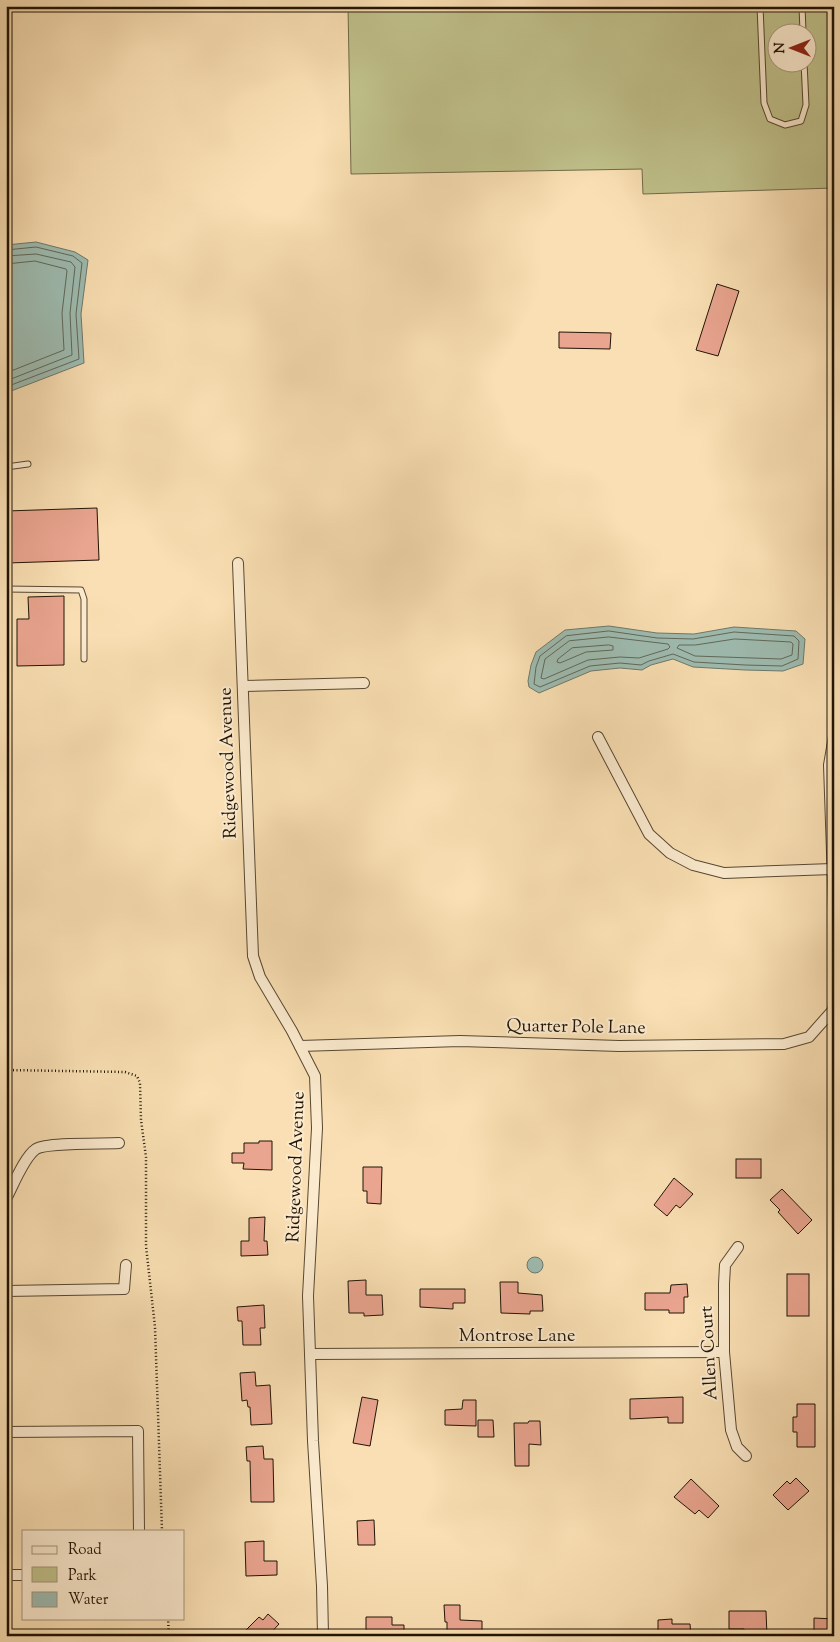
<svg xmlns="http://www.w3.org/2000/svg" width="840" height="1642" font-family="'Sorts Mill Goudy',serif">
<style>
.green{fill:#c0c18b;stroke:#706a48;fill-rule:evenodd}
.water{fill:#9ebcb1;stroke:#6c796c}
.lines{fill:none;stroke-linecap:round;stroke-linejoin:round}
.shore{stroke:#60685a;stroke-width:1}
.building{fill:#eaa590;stroke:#211404}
.service-casing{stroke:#574730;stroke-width:7}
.minor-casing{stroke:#574730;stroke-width:12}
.path{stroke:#211404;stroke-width:2.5;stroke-dasharray:1 2.5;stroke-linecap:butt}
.service{stroke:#fbeace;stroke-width:5}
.minor{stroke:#fbeace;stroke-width:10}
.labels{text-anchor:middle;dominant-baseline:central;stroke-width:4;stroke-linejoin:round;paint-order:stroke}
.street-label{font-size:18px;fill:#211404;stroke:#fbeace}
</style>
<rect width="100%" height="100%" fill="#f9dfb3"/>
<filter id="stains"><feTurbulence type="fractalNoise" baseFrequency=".004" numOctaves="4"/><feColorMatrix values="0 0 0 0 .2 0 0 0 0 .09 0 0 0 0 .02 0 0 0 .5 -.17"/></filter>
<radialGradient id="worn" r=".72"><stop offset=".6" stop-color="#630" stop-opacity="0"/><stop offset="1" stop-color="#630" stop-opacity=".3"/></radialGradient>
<path class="green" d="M 348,6 L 834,6 L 834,188 L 643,194 L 642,169 L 351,174 ZM 778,32 L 808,32 L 808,62 L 778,62 Z"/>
<g class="water">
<polygon points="36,242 75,252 88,260 81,314 84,363 6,393 6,245"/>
<polygon points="609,626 657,633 694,634 734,627 796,631 805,639 803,664 783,671 745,670 693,667 673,659 651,665 642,670 620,668 591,671 539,693 529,687 528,681 531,665 536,652 565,630"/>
<circle cx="535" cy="1265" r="8"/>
</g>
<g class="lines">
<g class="shore">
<polyline points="6,250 36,247 73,256 82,263 76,314 79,359 6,387"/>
<polyline points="6,256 36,254 71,262 75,267 70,313 72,355 6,381"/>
<polyline points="6,264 35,261 66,269 67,271 62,313 64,350 6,373"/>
<polygon points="609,631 657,638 693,639 734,632 794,636 799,641 798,659 782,666 745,665 694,662 673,654 649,661 641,665 620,663 590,666 540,687 534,684 536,667 540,656 566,636"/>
<polygon points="609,637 668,644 670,647 668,649 639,658 620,657 588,660 544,679 541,678 545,659 569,641"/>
<polygon points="735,639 791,642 793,644 792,655 781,659 695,656 677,648 679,645 695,645"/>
<polygon points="609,645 613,646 613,650 586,652 560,663 557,662 558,659 572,648"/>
</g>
</g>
<g class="building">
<polygon points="717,284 739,291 718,356 696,350"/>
<polygon points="559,332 611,333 610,349 559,348"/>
<polygon points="97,508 99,560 7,563 6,511"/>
<polygon points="64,596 64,665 17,666 17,619 29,619 28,597"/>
<polygon points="259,1141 272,1141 272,1170 243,1169 244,1163 232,1163 232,1153 244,1153 244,1143 259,1143"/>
<rect x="736" y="1159" width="25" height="19"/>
<polygon points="363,1167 382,1167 381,1204 367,1203 367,1191 363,1191"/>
<polygon points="674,1178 693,1194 680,1208 676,1205 667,1216 654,1205"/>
<polygon points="782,1189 812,1220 798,1234 778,1212 780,1210 770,1200"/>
<polygon points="265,1217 264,1241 267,1241 268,1255 241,1256 241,1241 249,1241 249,1218"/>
<rect x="787" y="1274" width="22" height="42"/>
<polygon points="366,1280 366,1295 382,1295 383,1315 364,1316 364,1313 349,1313 348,1281"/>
<polygon points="500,1282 518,1282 518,1293 542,1295 543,1311 530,1311 530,1314 501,1313"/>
<polygon points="687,1284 688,1297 684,1297 684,1313 669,1313 669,1310 645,1310 645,1293 670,1293 671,1285"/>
<polygon points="420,1289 465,1289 465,1303 453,1303 453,1309 420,1307"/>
<polygon points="264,1305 265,1328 260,1328 261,1345 243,1345 242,1321 238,1321 237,1307"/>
<polygon points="255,1372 256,1386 270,1385 272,1424 251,1425 250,1407 248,1407 247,1400 242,1401 240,1373"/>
<polygon points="362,1397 378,1400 370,1446 353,1443"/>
<polygon points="683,1397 683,1423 668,1423 668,1417 630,1419 630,1399"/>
<polygon points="463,1400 476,1400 476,1426 445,1425 445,1410 462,1409"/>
<polygon points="797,1404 815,1404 815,1447 797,1447 797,1432 793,1432 793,1417 797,1417"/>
<polygon points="478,1420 493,1420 494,1437 478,1437"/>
<polygon points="529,1421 540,1421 541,1445 529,1444 529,1466 515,1466 514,1423 528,1423"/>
<polygon points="263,1446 264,1459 273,1459 274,1502 251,1502 250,1461 247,1461 246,1447"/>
<polygon points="796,1478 809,1491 788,1510 773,1495 787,1481 790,1484"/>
<polygon points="691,1479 719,1506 708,1518 699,1510 695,1514 674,1497"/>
<polygon points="374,1520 375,1545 358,1545 357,1521"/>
<polygon points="264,1541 264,1561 277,1561 277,1575 246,1576 245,1542"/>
<polygon points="444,1605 460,1605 460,1620 482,1621 482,1636 447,1636 447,1622 445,1622"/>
<polygon points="729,1611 766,1611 767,1636 752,1636 752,1633 744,1633 744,1629 729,1629"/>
<polygon points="268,1614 279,1624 268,1636 240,1636 259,1617 263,1620"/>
<polygon points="366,1617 392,1617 392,1625 404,1625 404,1636 368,1636 368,1630 366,1631"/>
<polygon points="814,1618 834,1619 834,1636 814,1636"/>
<polygon points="672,1619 672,1624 690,1624 691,1636 658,1636 658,1620"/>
</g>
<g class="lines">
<defs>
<g id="service">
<polyline points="760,6 764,103 770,119 785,125 801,121 806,105 804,62"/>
<polyline points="802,6 803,32"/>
<polyline points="6,467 28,464"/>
<polyline points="6,589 81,590 84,599 84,659"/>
</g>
<g id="minor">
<polyline points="238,563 253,956 260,977 292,1031 315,1076 317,1128 308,1296 313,1441 322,1586 323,1636"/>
<polyline points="243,686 364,683"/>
<polyline points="834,736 829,765 834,910"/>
<polyline points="598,737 649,834 670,853 693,865 724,873 832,869"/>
<polyline points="300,1046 460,1041 619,1046 784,1044 809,1037 833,1010 834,1005"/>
<path d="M 6,1199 C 13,1186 24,1157 36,1149 C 48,1142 103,1144 119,1143"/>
<polyline points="738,1247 725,1265 724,1284 724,1352 731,1430 737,1447 746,1456"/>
<polyline points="6,1291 124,1289 126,1265"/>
<polyline points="310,1354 724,1352"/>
<polyline points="6,1432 138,1431 139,1531"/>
<polyline points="6,1575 24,1575"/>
</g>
</defs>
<use href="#service" class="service-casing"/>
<use href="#minor" class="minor-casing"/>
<g class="path">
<polyline points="6,1070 125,1072 137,1076 140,1083 141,1120 146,1157 146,1246 155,1327 162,1531"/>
<polyline points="168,1618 169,1636"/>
</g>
<use href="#service" class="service"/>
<use href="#minor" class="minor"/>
</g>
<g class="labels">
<g class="street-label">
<text transform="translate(229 763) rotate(-92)">Ridgewood Avenue</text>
<text transform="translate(576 1028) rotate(1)">Quarter Pole Lane</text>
<text transform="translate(297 1167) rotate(-88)">Ridgewood Avenue</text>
<text x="517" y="1337">Montrose Lane</text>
<text transform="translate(710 1353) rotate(-93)">Allen Court</text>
</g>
</g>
<rect width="840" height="1642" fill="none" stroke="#f9dfb3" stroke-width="25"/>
<rect x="8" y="8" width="825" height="1627" fill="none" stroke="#211404" stroke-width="2.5"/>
<rect x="12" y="12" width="815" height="1617" fill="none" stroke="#211404"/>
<rect x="22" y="1530" width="162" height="90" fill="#fbeace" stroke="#a4947d"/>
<rect x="32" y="1546" width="25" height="8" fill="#fbeace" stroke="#a4947d"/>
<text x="68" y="1554" font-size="15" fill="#211404">Road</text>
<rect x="32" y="1567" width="25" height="15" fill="#c0c18b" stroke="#a4947d"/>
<text x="68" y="1580" font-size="15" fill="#211404">Park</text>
<rect x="32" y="1592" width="25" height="15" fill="#9ebcb1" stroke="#a4947d"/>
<text x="68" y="1604" font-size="15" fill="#211404">Water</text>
<g transform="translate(792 48) rotate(270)"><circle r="24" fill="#fbeace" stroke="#a4947d"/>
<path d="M0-4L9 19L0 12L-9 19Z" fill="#8f2418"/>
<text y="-8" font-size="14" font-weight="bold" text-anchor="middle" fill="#211404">N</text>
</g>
<rect width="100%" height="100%" filter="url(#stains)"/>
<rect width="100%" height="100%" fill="url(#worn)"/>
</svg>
